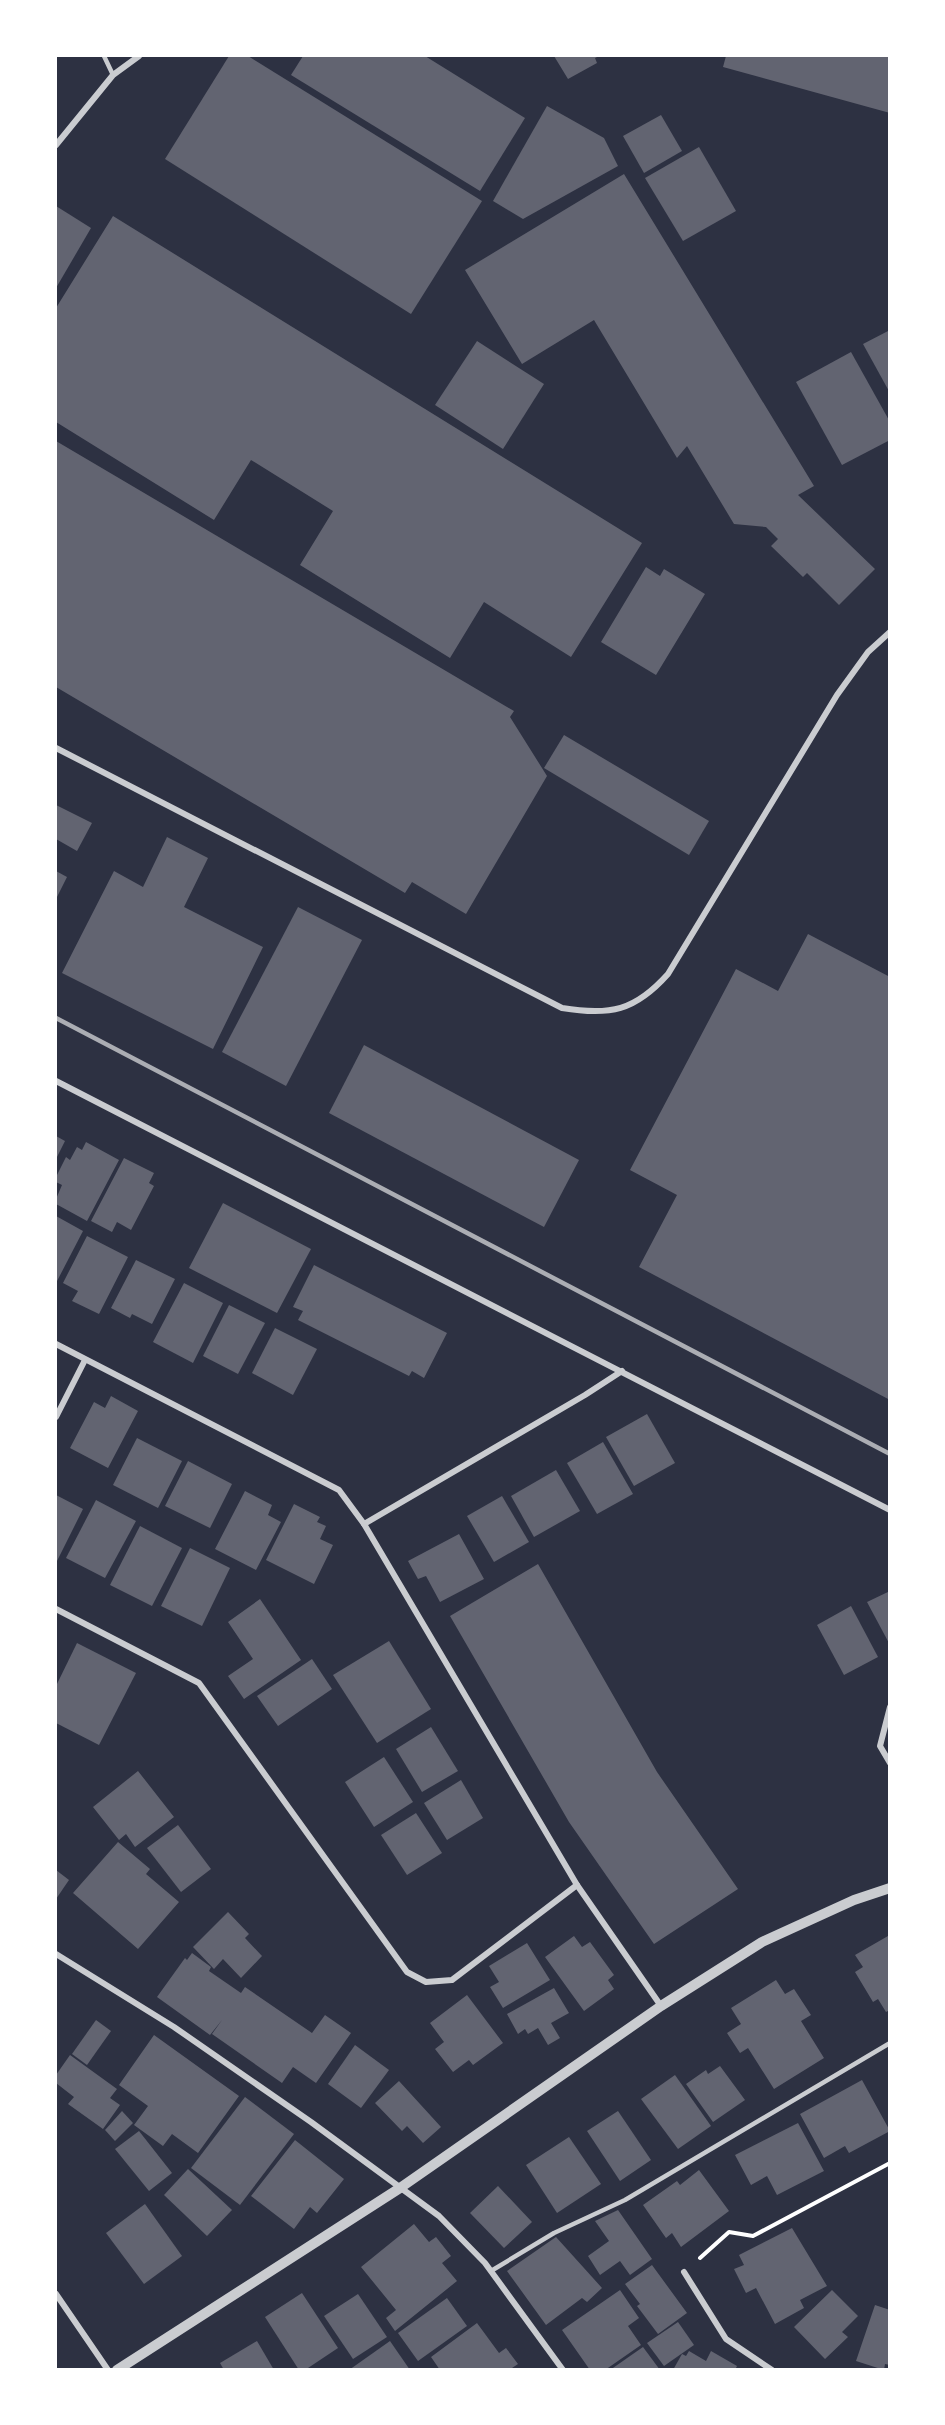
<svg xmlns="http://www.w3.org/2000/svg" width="945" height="2425" font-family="Arial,sans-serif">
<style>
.building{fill:#626471}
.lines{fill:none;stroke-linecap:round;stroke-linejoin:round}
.path{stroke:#fff;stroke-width:4}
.service{stroke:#caccd0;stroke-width:4.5}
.minor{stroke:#caccd0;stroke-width:6}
.tertiary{stroke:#caccd0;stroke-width:10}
.rail{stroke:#abadb3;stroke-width:4.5}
</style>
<rect width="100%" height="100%" fill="#2d3142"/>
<g class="building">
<polygon points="229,56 248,56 482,201 411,314 165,159"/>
<polygon points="303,56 425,56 525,118 480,191 291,75"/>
<polygon points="554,56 599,56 595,58 597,63 568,79"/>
<polygon points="726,56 890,56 890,113 723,67"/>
<polygon points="547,106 604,138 618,166 523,219 493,201"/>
<polygon points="661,115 682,151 644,173 623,136"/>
<polygon points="699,147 736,211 683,241 645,178"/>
<polygon points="624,174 814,486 798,495 875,569 839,605 807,573 803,577 771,546 778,539 766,527 734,524 687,446 677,458 594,320 522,364 465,270"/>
<polygon points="56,206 91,228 56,288"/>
<polygon points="113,216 642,543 571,657 484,602 450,658 300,565 333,511 251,460 214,520 56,422 56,308"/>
<polygon points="890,330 890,393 863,344"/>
<polygon points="477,341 544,384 503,449 435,405"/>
<polygon points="851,352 890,422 890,440 842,465 796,382"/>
<polygon points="56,441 514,711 510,717 547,776 466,914 412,882 405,893 56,687"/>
<polygon points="646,567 660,576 664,569 705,594 656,675 601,642"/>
<polygon points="564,735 709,821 689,855 544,768"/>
<polygon points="56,805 92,823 77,851 56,839"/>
<polygon points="167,837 208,858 184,907 263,947 213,1049 62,973 114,871 143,887"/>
<polygon points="56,871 67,877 57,897 56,897"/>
<polygon points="298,907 362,940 286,1086 222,1052"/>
<polygon points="808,934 890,977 890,1400 639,1267 677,1195 630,1170 736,969 778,991"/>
<polygon points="364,1045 579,1160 544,1227 329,1113"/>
<polygon points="56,1136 65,1141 56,1159"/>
<polygon points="86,1142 119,1160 87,1221 56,1204 56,1199 62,1185 56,1182 56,1177 66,1157 70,1160 77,1147 82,1150"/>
<polygon points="124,1158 154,1173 149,1183 154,1186 131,1230 117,1222 112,1232 91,1221"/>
<polygon points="223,1203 311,1249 277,1313 189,1268"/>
<polygon points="56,1216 83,1231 56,1283"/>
<polygon points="87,1236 128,1257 99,1314 72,1301 78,1291 63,1283"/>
<polygon points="136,1260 175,1279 152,1324 132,1314 130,1318 111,1308"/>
<polygon points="314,1265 447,1333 424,1378 412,1371 409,1376 298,1320 303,1311 293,1307"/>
<polygon points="184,1283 223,1303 193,1363 153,1342"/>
<polygon points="229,1305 265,1323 238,1374 203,1356"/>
<polygon points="275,1328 317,1349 293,1395 252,1373"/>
<polygon points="111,1396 138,1411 108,1468 70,1448 94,1402 105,1408"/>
<polygon points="647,1414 675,1463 634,1486 606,1437"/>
<polygon points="137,1438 182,1461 158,1508 113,1485"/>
<polygon points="603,1442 633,1494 597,1514 567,1463"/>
<polygon points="188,1461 232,1484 210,1528 165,1506"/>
<polygon points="556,1470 580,1511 534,1537 511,1496"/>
<polygon points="245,1491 272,1505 268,1515 281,1522 256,1570 215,1549"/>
<polygon points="56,1495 83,1509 56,1563"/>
<polygon points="502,1496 529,1542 494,1562 467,1516"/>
<polygon points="96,1500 136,1521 105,1578 66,1558"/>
<polygon points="294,1504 320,1517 317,1522 326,1526 320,1539 333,1545 314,1584 266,1560"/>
<polygon points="140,1526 182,1548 152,1606 110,1585"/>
<polygon points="459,1534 484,1579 440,1602 426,1576 418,1579 408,1561"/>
<polygon points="190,1548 230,1568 202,1626 161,1606"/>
<polygon points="538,1564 657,1772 738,1889 654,1944 569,1822 450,1616"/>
<polygon points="890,1591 890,1645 867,1602"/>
<polygon points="260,1599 301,1660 244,1699 228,1676 253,1659 228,1622"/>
<polygon points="851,1606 878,1657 844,1675 817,1625"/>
<polygon points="389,1641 431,1709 377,1743 333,1675"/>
<polygon points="77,1643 136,1673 99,1745 56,1723 56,1686"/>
<polygon points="312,1659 332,1689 278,1726 257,1696"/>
<polygon points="431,1727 458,1771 422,1792 396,1749"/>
<polygon points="384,1757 413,1802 374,1827 345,1782"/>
<polygon points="138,1771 174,1817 135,1847 126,1834 119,1840 93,1807"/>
<polygon points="461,1780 483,1818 447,1840 424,1803"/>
<polygon points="416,1813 442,1853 407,1875 381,1835"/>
<polygon points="178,1825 211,1869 181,1892 147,1848"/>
<polygon points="118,1842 150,1869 146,1874 179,1902 138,1949 73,1893"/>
<polygon points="56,1870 69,1880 56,1899"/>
<polygon points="228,1912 249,1934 245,1938 262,1956 241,1978 223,1959 214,1969 193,1947"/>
<polygon points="574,1936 582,1947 590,1942 614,1975 608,1980 614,1989 584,2011 545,1957"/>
<polygon points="888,1936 890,2010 886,2012 878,1999 873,2002 855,1972 863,1967 855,1955"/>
<polygon points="527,1943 550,1980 503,2008 490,1987 499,1982 489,1966"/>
<polygon points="192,1953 211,1967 209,1971 241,1993 245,1987 312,2033 325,2015 351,2033 316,2083 293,2067 282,2083 212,2034 222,2020 210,2035 157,1997 185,1958 187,1960"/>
<polygon points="776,1980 785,1994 794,1989 811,2015 801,2021 824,2058 774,2089 748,2048 740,2053 727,2033 741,2024 731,2008"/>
<polygon points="554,1988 569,2013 551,2023 560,2038 548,2045 538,2028 528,2034 525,2029 518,2034 507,2014"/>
<polygon points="467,1995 503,2043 473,2065 469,2060 453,2072 435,2049 444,2042 430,2023"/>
<polygon points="96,2020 111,2031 87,2065 72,2054"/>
<polygon points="154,2035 239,2096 198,2153 172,2134 163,2146 134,2125 148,2106 119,2085"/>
<polygon points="355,2045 389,2070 361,2108 328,2084"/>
<polygon points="70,2055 117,2089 110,2098 120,2105 103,2129 68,2104 74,2097 56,2083 56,2075"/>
<polygon points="720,2066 745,2100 713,2122 686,2084 706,2070 708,2074"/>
<polygon points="675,2075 711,2126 678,2149 641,2099"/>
<polygon points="862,2080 890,2131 849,2153 845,2146 824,2158 800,2114"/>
<polygon points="399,2081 441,2127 423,2143 407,2126 402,2131 375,2103"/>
<polygon points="245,2097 294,2134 240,2205 191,2168"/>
<polygon points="122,2111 133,2123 115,2141 105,2130"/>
<polygon points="618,2111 651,2160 620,2181 587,2131"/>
<polygon points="798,2123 824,2171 777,2195 767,2176 751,2185 735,2155"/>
<polygon points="139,2131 172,2173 149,2191 115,2149"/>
<polygon points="569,2137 601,2184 557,2213 526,2165"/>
<polygon points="295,2140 344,2179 317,2213 310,2207 294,2229 251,2196"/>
<polygon points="188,2169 232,2210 207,2236 164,2195"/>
<polygon points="699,2170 729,2211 681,2247 672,2233 666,2238 643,2205 677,2181 680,2185"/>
<polygon points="498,2186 532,2222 504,2248 470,2213"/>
<polygon points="145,2204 182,2256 144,2284 106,2233"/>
<polygon points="618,2210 652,2259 630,2275 620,2261 600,2275 588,2256 609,2241 595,2221"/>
<polygon points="414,2224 429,2242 436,2237 451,2256 442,2263 457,2281 395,2331 386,2318 396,2310 361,2267"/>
<polygon points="792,2228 827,2286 800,2300 804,2308 775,2324 756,2288 746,2293 734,2269 744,2265 739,2255"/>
<polygon points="556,2237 602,2288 587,2302 582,2298 546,2325 507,2271"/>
<polygon points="652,2265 687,2313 658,2334 637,2306 640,2304 625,2284"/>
<polygon points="620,2290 639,2318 628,2326 641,2345 605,2370 590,2370 562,2330"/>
<polygon points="832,2290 858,2316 842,2332 848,2337 825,2359 794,2327"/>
<polygon points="302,2293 338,2348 305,2370 299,2370 265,2317"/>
<polygon points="358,2294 387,2337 353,2359 324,2316"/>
<polygon points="447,2298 467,2326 418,2361 398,2333"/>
<polygon points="875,2305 890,2310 890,2365 885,2364 884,2370 856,2361"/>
<polygon points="678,2322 694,2345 664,2366 647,2343"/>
<polygon points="477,2323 499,2353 506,2348 518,2364 509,2370 440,2370 431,2357"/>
<polygon points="257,2341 274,2370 224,2370 220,2363"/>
<polygon points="390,2341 410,2370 349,2370"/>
<polygon points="643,2347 660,2370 610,2370"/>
<polygon points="689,2351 706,2361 711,2351 737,2366 735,2370 673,2370 682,2354 686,2356"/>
</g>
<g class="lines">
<polyline class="path" points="700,2258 729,2232 753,2236 890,2163"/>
<g class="service">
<polyline points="104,56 113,75"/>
<polyline points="491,2271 554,2233 625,2200 890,2043"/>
</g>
<g class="minor">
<polyline points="56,145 113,75 139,56"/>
<path d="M 56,748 L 562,1008 C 610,1016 635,1011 668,974 L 837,695 L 868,652 L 890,632"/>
<polyline points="56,1081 890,1510"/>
<polyline points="56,1344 339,1490 364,1524 577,1885 661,2006"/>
<polyline points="56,1417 85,1360"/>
<polyline points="364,1524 585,1395 622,1371"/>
<polyline points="56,1609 199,1683 407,1972 426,1982 452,1980 577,1885"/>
<polyline points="890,1707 880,1746 890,1763"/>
<polyline points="56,1954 174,2027 311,2122 439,2216 485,2263 563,2370"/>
<polyline points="684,2272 726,2339 772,2370"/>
<polyline points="56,2294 108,2370"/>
</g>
<polyline class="tertiary" points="117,2370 400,2188 661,2006 762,1942 854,1900 890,1888"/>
<polyline class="rail" points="56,1018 890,1454"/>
</g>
<rect width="945" height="2425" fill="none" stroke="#ffffff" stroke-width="114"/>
</svg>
